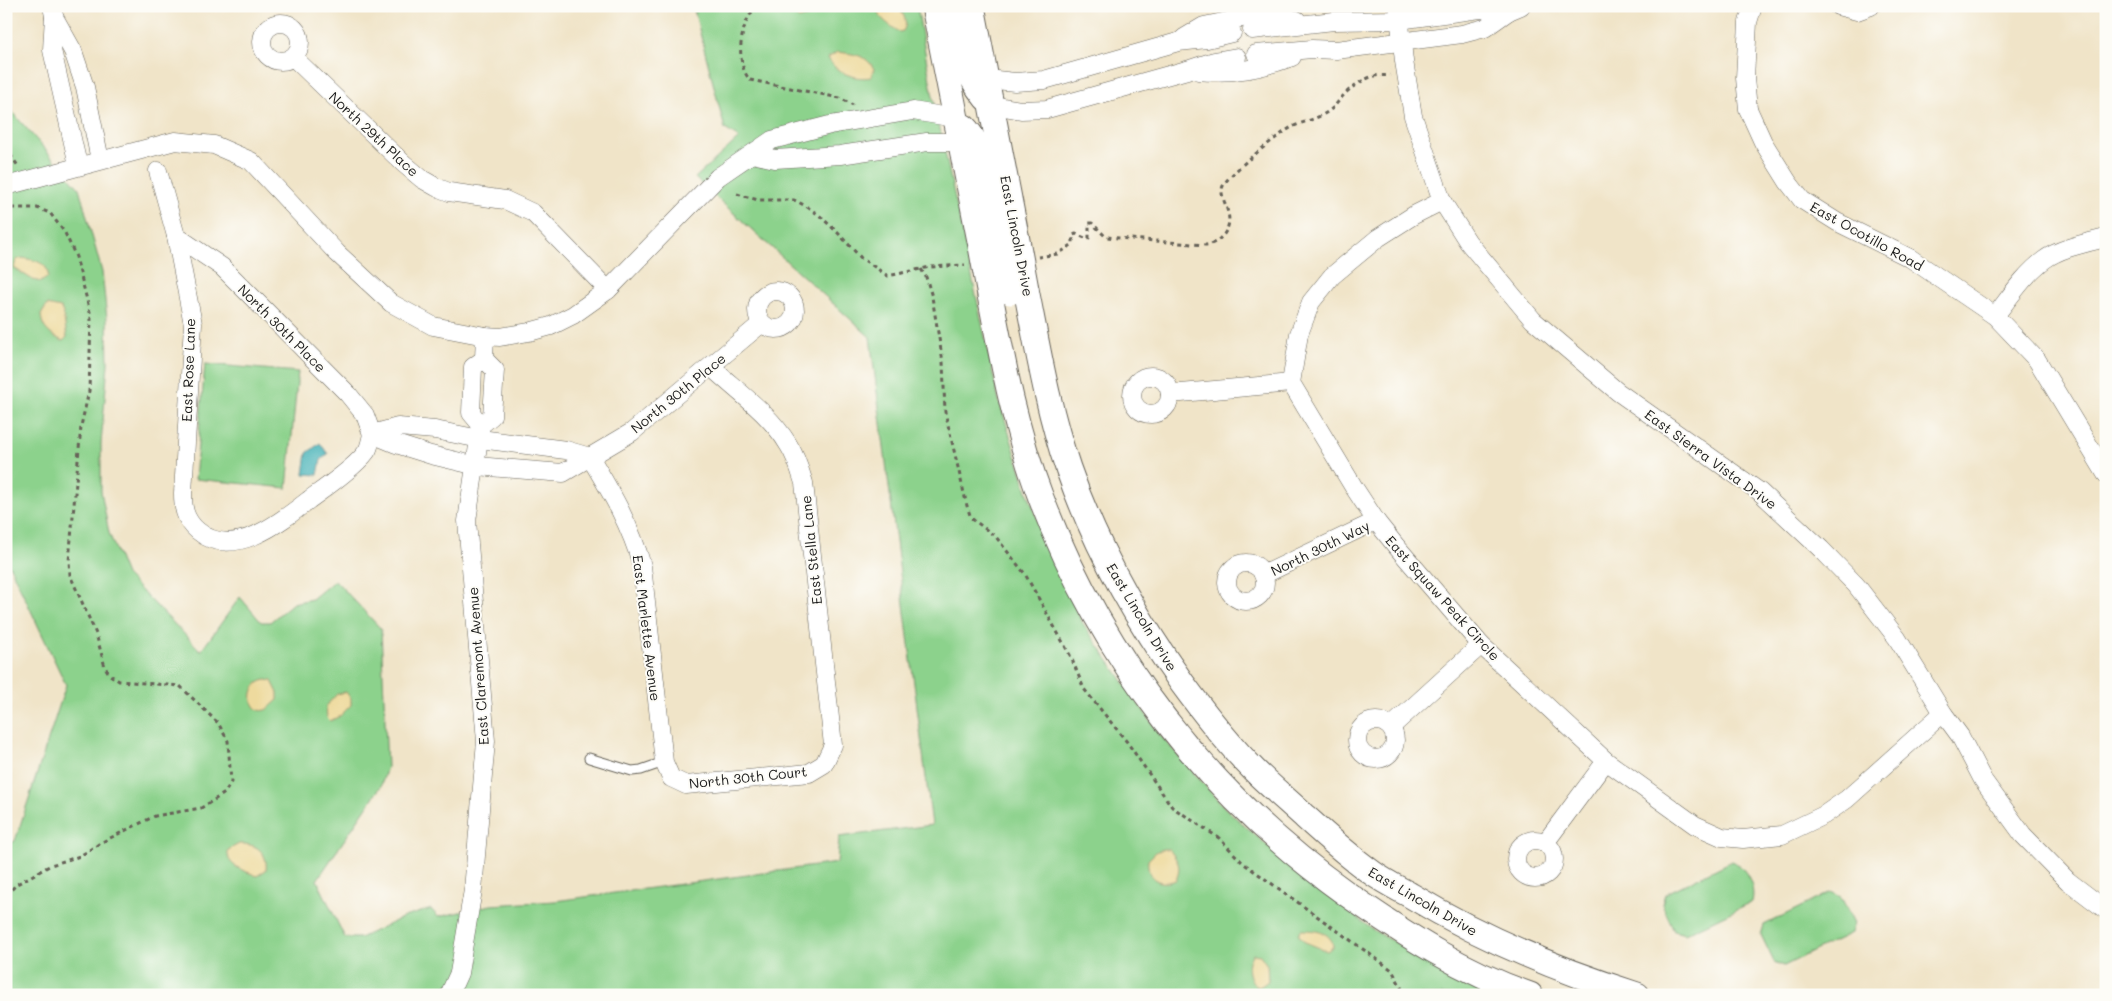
<svg xmlns="http://www.w3.org/2000/svg" width="2112" height="1001" font-family="Mali,sans-serif">
<style>
.green{fill:#8cd28c;stroke:#547754}
.sand{fill:#eeda9e;stroke:#857b5d}
.water{fill:#3dafb5;stroke:#2c6668}
.lines{fill:none;stroke-linecap:round;stroke-linejoin:round}
.lane-casing{stroke:#666258;stroke-width:11}
.street-casing{stroke:#666258;stroke-width:19}
.secondary-casing{stroke:#666258;stroke-width:27}
.path{stroke:#666258;stroke-width:3;stroke-dasharray:4 4;stroke-linecap:butt}
.lane{stroke:#fff;stroke-width:9}
.street{stroke:#fff;stroke-width:18}
.secondary{stroke:#fff;stroke-width:25}
.secondary-bridge-casing{stroke:#666258;stroke-width:27;stroke-linecap:butt}
.secondary-bridge{stroke:#fff;stroke-width:25}
.labels{text-anchor:middle;dominant-baseline:central;stroke-width:4;stroke-linejoin:round;paint-order:stroke}
.street-label{font-size:14px;fill:#1c1c1c;stroke:#fdfcf7}
</style>
<rect width="100%" height="100%" fill="#fdfcf7"/>
<filter id="ink" filterUnits="userSpaceOnUse"><feTurbulence type="fractalNoise" baseFrequency=".02" numOctaves="2"/><feDisplacementMap in="SourceGraphic" scale="10" xChannelSelector="R" yChannelSelector="G"/><feConvolveMatrix kernelMatrix="1 2 1 2 8 2 1 2 1" color-interpolation-filters="sRGB"/></filter>
<filter id="wash" filterUnits="userSpaceOnUse"><feTurbulence type="fractalNoise" baseFrequency=".0096" numOctaves="4" result="noise"/><feDisplacementMap in="SourceGraphic" scale="20" xChannelSelector="R" yChannelSelector="G"/><feGaussianBlur stdDeviation="1.12" result="paint"/><feColorMatrix in="noise" values="0 0 0 0 0 0 0 0 0 0 0 0 0 0 0 0 0 1.4 0 .05"/><feComposite in="paint" operator="in"/></filter>
<g filter="url(#wash)">
<rect width="100%" height="100%" fill="#f0e4c8"/>
<g class="green">
<polygon points="693,6 917,6 932,92 998,397 1027,491 1052,556 1082,622 1161,736 1225,808 1303,877 1373,930 1490,995 6,995 6,845 15,841 66,685 6,558 6,105 79,188 102,272 107,319 108,364 101,443 101,491 109,533 126,575 201,651 240,597 261,622 270,622 293,603 312,599 335,580 381,629 387,767 381,786 317,880 345,938 360,938 404,917 431,909 438,917 491,905 555,901 837,863 839,837 932,825 870,337 695,178 739,138 725,129"/>
<polygon points="205,364 298,372 287,488 195,479"/>
<path d="M 1732,861 C 1746,867 1756,886 1752,902 L 1685,934 L 1674,931 L 1662,904 L 1665,894 Z"/>
<polygon points="1831,892 1841,897 1854,923 1851,933 1784,966 1774,962 1761,935 1764,925"/>
</g>
<g class="sand">
<polygon points="788,6 812,6 808,16 799,19 788,9"/>
<path d="M 876,6 L 897,6 C 903,13 909,22 903,31 L 899,32 C 889,24 878,19 876,6 Z"/>
<path d="M 837,52 C 853,54 866,54 874,69 L 871,77 C 855,80 836,73 828,58 Z"/>
<path d="M 22,258 C 34,260 49,262 48,277 L 41,282 L 33,280 L 14,268 L 16,260 Z"/>
<path d="M 47,305 L 61,308 L 63,313 L 67,337 L 63,341 C 50,335 42,329 41,315 Z"/>
<path d="M 266,680 L 272,681 L 278,693 L 278,700 C 274,703 269,709 265,710 C 249,715 245,683 266,680 Z"/>
<polygon points="346,692 351,699 351,705 340,716 330,721 327,718 326,706 337,694"/>
<path d="M 239,844 C 256,843 268,852 266,870 L 257,876 C 244,870 226,867 228,850 Z"/>
<path d="M 1163,849 L 1169,849 C 1178,861 1182,866 1176,880 C 1159,887 1146,878 1148,860 L 1156,852 Z"/>
<path d="M 1301,930 C 1314,930 1332,931 1333,947 L 1327,951 L 1305,942 L 1298,934 Z"/>
<path d="M 1253,954 L 1260,955 L 1267,965 L 1268,981 L 1261,986 L 1257,987 C 1248,979 1245,963 1253,954 Z"/>
</g>
<polygon class="water" points="320,443 328,454 321,460 318,475 304,474 307,453"/>
</g>
<g filter="url(#ink)">
<g class="lines">
<defs>
<polyline id="lane" points="589,758 632,771 641,770 664,762"/>
<g id="street">
<polyline points="52,6 54,16 52,50 78,165"/>
<polyline points="1398,6 1404,61 1413,116 1442,201 1468,242 1533,320 1618,392 1760,492 1821,549 1856,585 1897,638 1943,713 1960,736 1983,780 2023,835 2068,881 2106,910"/>
<polyline points="1753,6 1748,22 1745,78 1748,109 1763,142 1788,182 1802,200 1837,222 1910,258 1995,316 2037,360 2106,474"/>
<polyline points="1838,6 1857,11 1871,6"/>
<polyline points="54,17 73,51 85,87 100,160"/>
<circle cx="281" cy="42" r="19"/>
<polyline points="1252,30 1334,21 1399,20 1480,9 1509,11"/>
<polyline points="1184,38 1204,26 1247,17 1270,14 1297,20"/>
<polyline points="1256,54 1312,49 1336,50 1462,34 1485,28 1509,11 1521,6"/>
<polyline points="293,57 403,163 422,179 436,187 449,192 505,200 533,213 608,290"/>
<path d="M 1198,71 C 1233,74 1259,69 1292,57"/>
<polyline points="987,79 1015,82 1044,80 1178,42 1207,39 1232,33"/>
<polyline points="992,105 1021,110 1047,109 1187,70 1214,61 1237,57"/>
<polyline points="752,154 775,159 840,155 927,142 960,142"/>
<path d="M 158,171 L 176,236 L 193,324 L 183,493 C 183,499 183,506 185,512 C 187,519 192,526 198,531 C 233,561 282,521 310,499 C 324,489 361,463 368,449 C 370,444 371,439 372,434"/>
<polyline points="6,186 175,141 214,145 251,161 337,253 391,303 433,326 485,336 500,337 529,332 551,326 573,315 608,290 718,177 772,140 830,125 913,111 955,118"/>
<polyline points="1442,201 1414,215 1378,238 1332,276 1311,302 1299,334 1291,383 1353,486 1376,521 1396,546 1481,645 1606,761 1695,825 1722,837 1743,839 1782,835 1824,815 1847,799 1943,713"/>
<polyline points="176,236 222,267 249,294 348,394 365,415 372,434 396,444 431,455 477,466 563,473 632,432 762,323"/>
<circle cx="776" cy="310" r="19"/>
<path d="M 1995,316 C 2010,297 2024,275 2044,260 C 2060,248 2086,243 2106,238"/>
<circle cx="1151" cy="395" r="19"/>
<polyline points="1170,394 1291,383"/>
<polyline points="481,425 471,413 473,367 484,359"/>
<polyline points="372,434 398,427 435,430 480,439 566,450 590,457"/>
<path d="M 590,457 C 611,492 631,526 642,566 L 664,762 L 671,778 L 686,785 L 809,773 L 824,764 L 833,745 L 804,483 C 800,470 796,456 788,444 C 770,414 737,391 711,367"/>
<circle cx="1246" cy="582" r="19"/>
<polyline points="1263,575 1376,521"/>
<circle cx="1376" cy="740" r="19"/>
<polyline points="1391,727 1481,645"/>
<circle cx="1535" cy="859" r="19"/>
<polyline points="1545,843 1606,761"/>
<polyline points="449,995 459,973 473,890 486,741 467,521 481,425 492,416 495,370 484,359 485,336"/>
</g>
<g id="secondary">
<polyline points="934,6 980,241"/>
<path d="M 952,6 C 959,43 961,67 986,98"/>
<polyline points="972,6 1016,235"/>
<path d="M 964,127 C 986,148 993,208 998,238"/>
<path d="M 1026,289 C 1038,350 1048,410 1068,468 C 1095,546 1135,617 1182,683 C 1204,713 1228,744 1255,771 C 1270,786 1287,800 1303,815 C 1324,834 1347,855 1371,872 C 1383,881 1397,888 1410,895 C 1481,938 1558,970 1637,995"/>
<path d="M 990,295 C 1003,364 1016,433 1041,498 C 1102,658 1208,795 1347,894 C 1404,934 1463,972 1530,995"/>
</g>
</defs>
<use href="#lane" class="lane-casing"/>
<use href="#street" class="street-casing"/>
<use href="#secondary" class="secondary-casing"/>
<g class="path">
<path d="M 757,6 C 740,22 734,62 750,80 L 840,98 L 853,105"/>
<polyline points="6,148 18,166"/>
<polyline points="737,194 758,200 794,200 806,206 819,215 838,233 861,258 888,276 930,267 965,265"/>
<path d="M 1038,257 L 1058,254 L 1073,244 L 1073,235 L 1076,234 L 1087,239 L 1089,238 L 1089,223 L 1092,223 L 1106,237 L 1205,245 C 1214,244 1218,241 1224,234 C 1238,215 1217,199 1223,186 C 1228,174 1279,134 1292,127 C 1304,121 1319,119 1330,110 C 1335,107 1338,101 1343,96 C 1350,88 1364,78 1375,76 C 1379,75 1385,76 1390,75"/>
<polyline points="921,269 926,277 932,297 943,362 945,412 967,506 971,518 996,537 1025,574 1071,657 1084,689 1127,742 1172,807 1219,838 1243,863 1392,970 1401,987 1403,995"/>
<polyline points="6,895 17,884 51,865 80,856 102,842 155,816 201,808 225,793 231,782 228,741 218,723 180,686 119,681 110,675 105,667 96,634 70,575 69,561 81,426 89,391 91,316 76,257 65,233 50,213 37,208 9,208"/>
</g>
<use href="#lane" class="lane"/>
<use href="#street" class="street"/>
<use href="#secondary" class="secondary"/>
<defs>
<g id="secondary-bridge">
<polyline points="1016,235 1026,289"/>
<polyline points="998,238 1010,292"/>
<polyline points="980,241 990,295"/>
</g>
</defs>
<use href="#secondary-bridge" class="secondary-bridge-casing"/>
<use href="#secondary-bridge" class="secondary-bridge"/>
</g>
</g>
<g class="labels">
<g class="street-label">
<text transform="translate(374 134) rotate(43)">North 29th Place</text>
<text transform="translate(1017 236) rotate(79)">East Lincoln Drive</text>
<text transform="translate(1867 236) rotate(29)">East Ocotillo Road</text>
<text transform="translate(282 328) rotate(45)">North 30th Place</text>
<text transform="translate(188 370) rotate(-88)">East Rose Lane</text>
<text transform="translate(678 393) rotate(-39)">North 30th Place</text>
<text transform="translate(1711 459) rotate(36)">East Sierra Vista Drive</text>
<text transform="translate(1320 548) rotate(-26)">North 30th Way</text>
<text transform="translate(811 550) rotate(-96)">East Stella Lane</text>
<text transform="translate(1443 598) rotate(48)">East Squaw Peak Circle</text>
<text transform="translate(1142 617) rotate(59)">East Lincoln Drive</text>
<text transform="translate(647 628) rotate(83)">East Marlette Avenue</text>
<text transform="translate(478 666) rotate(-94)">East Claremont Avenue</text>
<text transform="translate(748 777) rotate(-6)">North 30th Court</text>
<text transform="translate(1423 901) rotate(30)">East Lincoln Drive</text>
</g>
</g>
<rect width="2112" height="1001" fill="none" stroke="#fdfcf7" stroke-width="25"/>
</svg>
